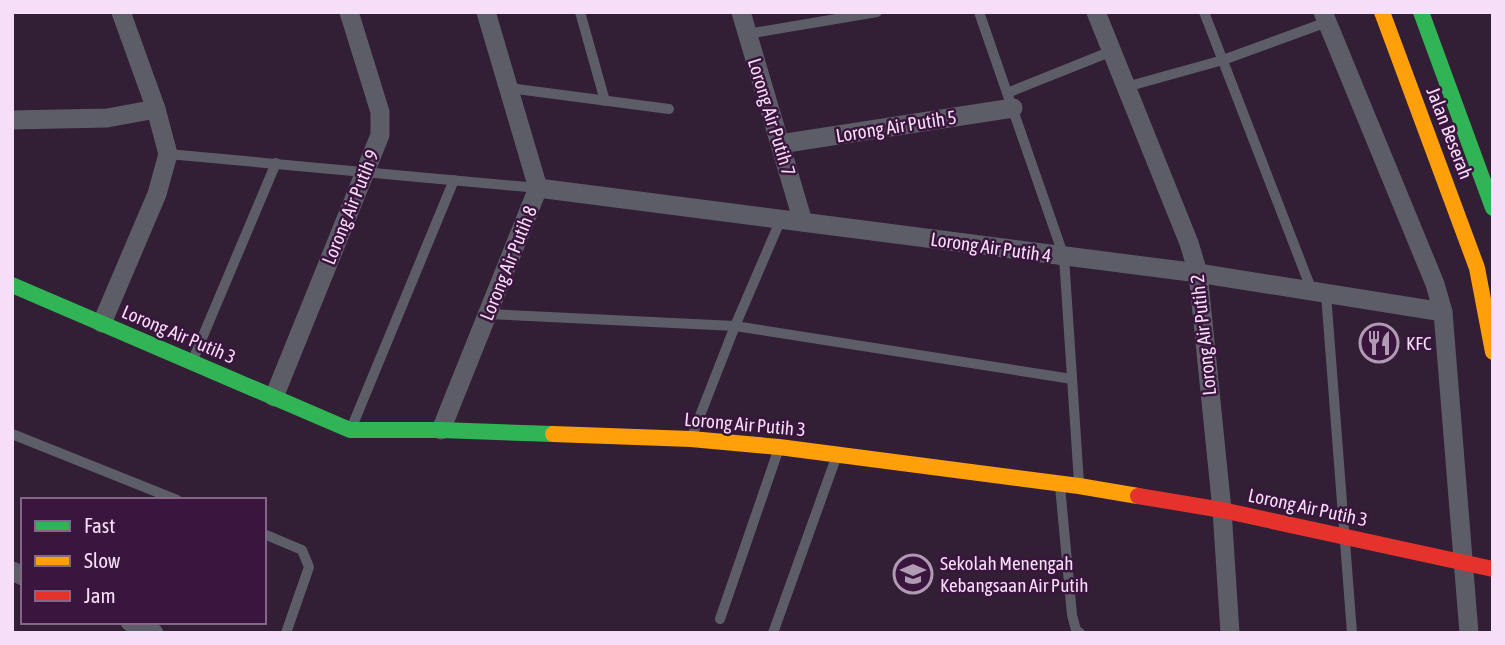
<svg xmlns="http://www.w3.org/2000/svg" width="1505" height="645" font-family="'Asap Condensed',sans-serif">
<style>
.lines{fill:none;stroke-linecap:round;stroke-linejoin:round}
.lane{stroke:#5c5d67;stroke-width:10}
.street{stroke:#5c5d67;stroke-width:19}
.fast{stroke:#30b455;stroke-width:16}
.slow{stroke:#ff9f0a;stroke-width:16}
.jam{stroke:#e5322d;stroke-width:16}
.labels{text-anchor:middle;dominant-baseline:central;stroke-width:5;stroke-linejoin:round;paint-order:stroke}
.street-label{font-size:19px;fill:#f6def8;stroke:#3a153e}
.poi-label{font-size:19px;fill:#f6def8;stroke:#3a153e;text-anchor:start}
</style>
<rect width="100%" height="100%" fill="#321e35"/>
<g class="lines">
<g class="lane">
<polyline points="580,12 605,101"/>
<polyline points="979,12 1064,257 1079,483"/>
<polyline points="1204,12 1312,291"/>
<polyline points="747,34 877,12"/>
<polyline points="1126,87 1223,60 1327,22"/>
<polyline points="509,88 669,109"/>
<polyline points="1007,93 1112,51"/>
<polyline points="168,154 538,188"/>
<polyline points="1326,294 1352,633"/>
<polyline points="487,314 735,326 1072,379"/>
<polyline points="192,362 276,163"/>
<polyline points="351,429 454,180"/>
<polyline points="12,434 177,500"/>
<polyline points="692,436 735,326 781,219"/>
<polyline points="1060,486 1072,615 1076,630 1080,633"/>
<polyline points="264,534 302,550 309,567 286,633"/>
<polyline points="720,619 779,448"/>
<polyline points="773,633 837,455"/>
</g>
<g class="street">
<polyline points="741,12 803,222"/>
<polyline points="1096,12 1189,243 1198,273 1222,510 1230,633"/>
<polyline points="1323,12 1435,284 1443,312 1469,633"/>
<polyline points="12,120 107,118 156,109"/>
<polyline points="780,144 1013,108"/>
<polyline points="538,188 1198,273 1443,312"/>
<polyline points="102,323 157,194 168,154 156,109 121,12"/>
<polyline points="274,397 380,135 380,112 349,12"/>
<polyline points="441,430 538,188 486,12"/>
<polyline points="12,571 23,576"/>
<polyline points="130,622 154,633"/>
</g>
<g class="fast">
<polyline points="1421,12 1493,208"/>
<polyline points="12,285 350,430 441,430 553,434"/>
</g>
<g class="slow">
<polyline points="1382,12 1477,268 1493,352"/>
<polyline points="553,434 691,439 779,447 1079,486 1138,496"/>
</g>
<polyline class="jam" points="1138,496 1222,510 1493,569"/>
</g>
<defs>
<symbol id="restaurant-ring" viewBox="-11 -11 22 22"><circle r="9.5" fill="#3a153e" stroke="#b19bb4" stroke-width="1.5"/><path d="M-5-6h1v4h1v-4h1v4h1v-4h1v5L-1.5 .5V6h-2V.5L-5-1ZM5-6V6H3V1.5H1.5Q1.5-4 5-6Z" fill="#b19bb4"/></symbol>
<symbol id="school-ring" viewBox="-11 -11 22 22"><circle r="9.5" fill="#3a153e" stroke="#b19bb4" stroke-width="1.5"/><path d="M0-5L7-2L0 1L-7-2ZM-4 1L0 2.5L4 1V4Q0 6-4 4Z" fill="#b19bb4"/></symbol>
</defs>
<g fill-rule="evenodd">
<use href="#restaurant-ring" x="1357" y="321" width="44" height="44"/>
<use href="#school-ring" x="891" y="552" width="44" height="44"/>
</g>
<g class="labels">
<g class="street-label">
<text transform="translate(772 117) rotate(73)">Lorong Air Putih 7</text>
<text transform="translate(896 126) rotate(-9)">Lorong Air Putih 5</text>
<text transform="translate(1450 133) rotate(69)">Jalan Beserah</text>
<text transform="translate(350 207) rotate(-68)">Lorong Air Putih 9</text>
<text transform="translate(991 247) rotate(8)">Lorong Air Putih 4</text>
<text transform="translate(508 263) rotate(-68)">Lorong Air Putih 8</text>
<text transform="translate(179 334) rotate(23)">Lorong Air Putih 3</text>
<text transform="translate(1203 335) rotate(-96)">Lorong Air Putih 2</text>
<text transform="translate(745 424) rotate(5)">Lorong Air Putih 3</text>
<text transform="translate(1308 507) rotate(12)">Lorong Air Putih 3</text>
</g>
<g class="poi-label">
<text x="1406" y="343">KFC</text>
<text x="940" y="563">Sekolah Menengah<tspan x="940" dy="22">Kebangsaan Air Putih</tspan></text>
</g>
</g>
<rect width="1505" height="645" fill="none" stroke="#f6def8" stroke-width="28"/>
<rect x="21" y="498" width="245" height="126" fill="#3a153e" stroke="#856588" stroke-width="2"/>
<rect x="35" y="521" width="35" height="10" fill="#30b455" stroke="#856588" stroke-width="2"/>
<text x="84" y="533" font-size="21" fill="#f6def8">Fast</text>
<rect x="35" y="556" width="35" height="10" fill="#ff9f0a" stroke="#856588" stroke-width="2"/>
<text x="84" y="568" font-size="21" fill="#f6def8">Slow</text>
<rect x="35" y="591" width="35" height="10" fill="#e5322d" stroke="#856588" stroke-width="2"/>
<text x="84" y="603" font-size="21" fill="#f6def8">Jam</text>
</svg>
